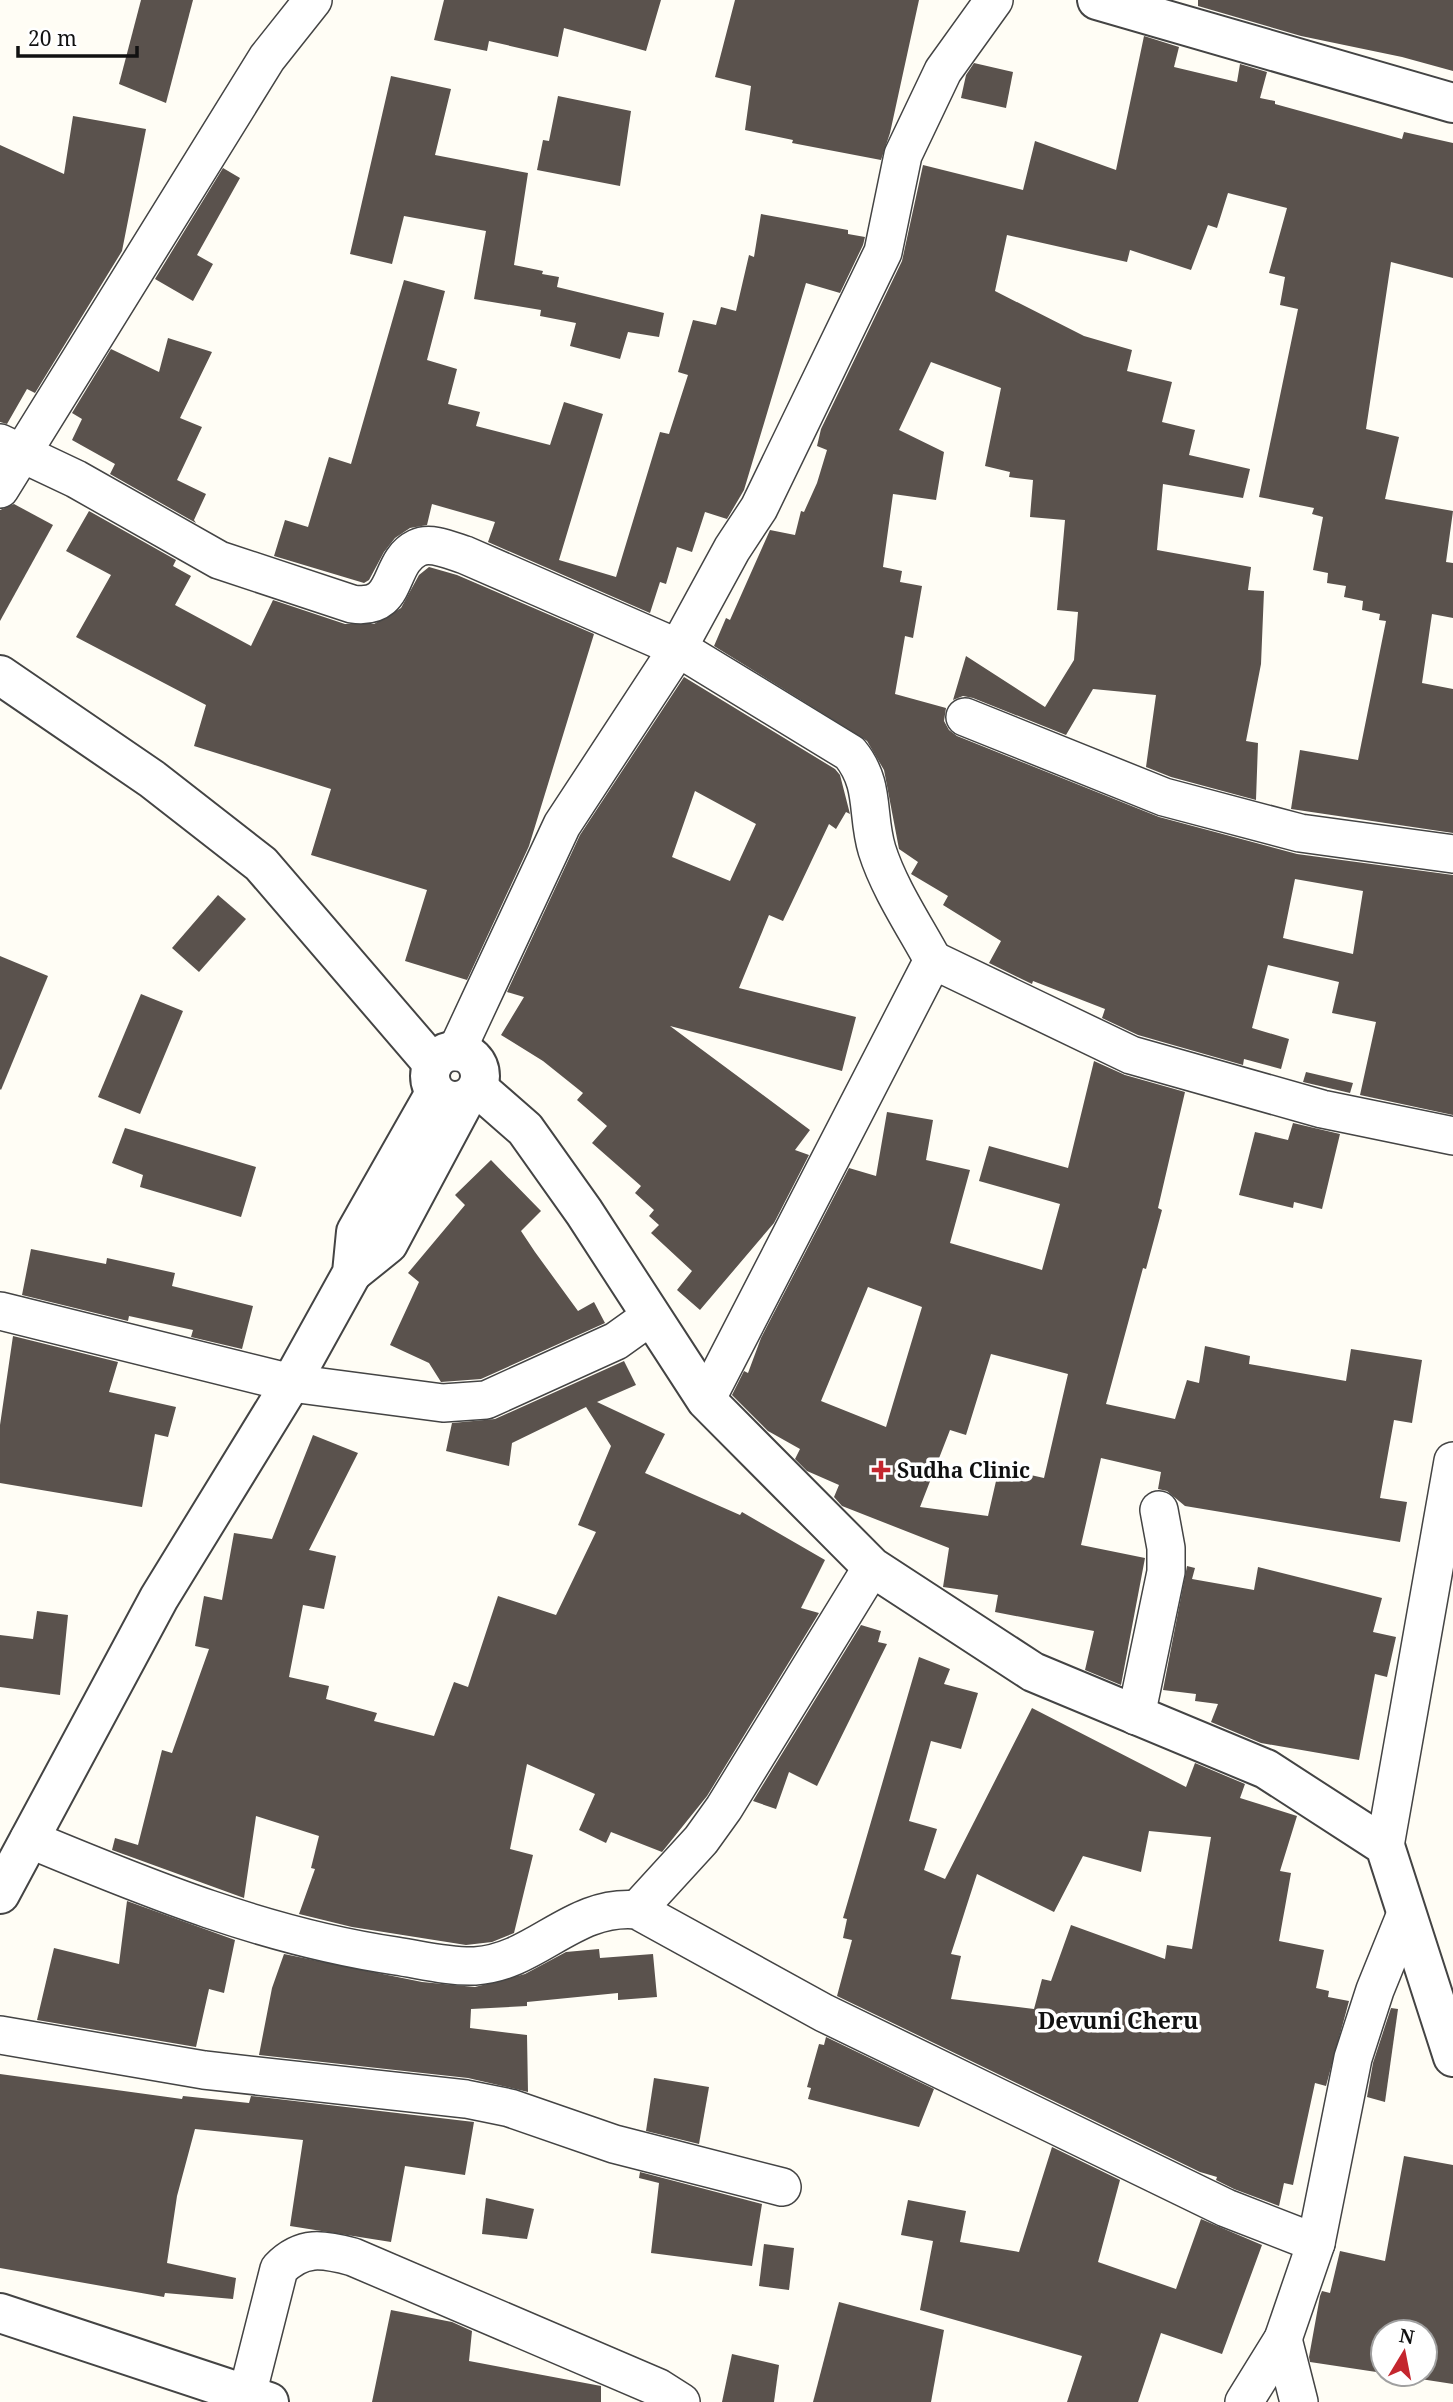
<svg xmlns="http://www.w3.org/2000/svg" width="1453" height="2402" font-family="'Noto Serif',serif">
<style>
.building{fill:#5a524d;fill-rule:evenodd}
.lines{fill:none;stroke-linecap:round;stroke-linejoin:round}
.minor-casing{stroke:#444;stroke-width:40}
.tertiary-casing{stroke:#444;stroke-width:42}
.minor{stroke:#fff;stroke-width:37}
.tertiary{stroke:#fff;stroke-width:38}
.poi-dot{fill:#c4262e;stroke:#fff;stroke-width:2.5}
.labels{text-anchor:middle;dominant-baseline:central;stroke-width:7;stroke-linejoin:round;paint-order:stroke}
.poi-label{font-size:21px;font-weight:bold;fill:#111;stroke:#fff;text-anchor:start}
.neighbourhood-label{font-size:23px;font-weight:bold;fill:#111;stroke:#fff}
</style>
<rect width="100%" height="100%" fill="#fffdf5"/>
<g class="building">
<polygon points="141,0 193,0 166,103 119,84"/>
<polygon points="444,0 661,0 646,51 564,28 558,57 489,41 487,51 434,40"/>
<polygon points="735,0 919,0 890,133 881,160 792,143 793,140 745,130 751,86 715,77"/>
<polygon points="1198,0 1453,0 1453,71 1402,57 1301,36 1198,6"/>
<path d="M 1144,36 L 1179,47 L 1174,67 L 1237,82 L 1240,64 L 1267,72 L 1260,98 L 1275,101 L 1275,104 L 1402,139 L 1404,132 L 1453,143 L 1453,278 L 1391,262 L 1366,429 L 1399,437 L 1385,499 L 1453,511 L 1446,562 L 1453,563 L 1453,618 L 1432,614 L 1422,683 L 1453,689 L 1453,833 L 1291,809 L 1300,750 L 1358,760 L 1386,621 L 1379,620 L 1380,614 L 1362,610 L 1363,601 L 1344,597 L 1346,586 L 1327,583 L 1328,573 L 1313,570 L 1323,517 L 1312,514 L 1314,508 L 1259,497 L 1298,309 L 1280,305 L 1285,277 L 1269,273 L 1287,208 L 1228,193 L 1217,228 L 1208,225 L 1191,270 L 1130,250 L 1127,262 L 1007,235 L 995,291 L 1084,336 L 1132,350 L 1127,371 L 1172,382 L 1162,422 L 1195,430 L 1189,455 L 1250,469 L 1243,498 L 1163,484 L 1157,550 L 1251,567 L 1248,590 L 1264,591 L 1261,664 L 1246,741 L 1258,743 L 1256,800 L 1171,777 L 1146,767 L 1156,695 L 1093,689 L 1066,735 L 973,698 L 963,696 L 953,700 L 966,656 L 1045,707 L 1074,660 L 1078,612 L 1057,610 L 1065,520 L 1030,517 L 1033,480 L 1009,477 L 1010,472 L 985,466 L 1001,388 L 931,362 L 899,430 L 944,452 L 936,500 L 893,494 L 883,567 L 902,571 L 900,582 L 922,586 L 913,638 L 905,636 L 895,694 L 946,708 L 944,721 L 949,730 L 957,736 L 1159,817 L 1297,854 L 1453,875 L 1453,1115 L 1360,1095 L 1376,1022 L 1332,1013 L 1339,982 L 1268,965 L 1252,1028 L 1289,1039 L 1281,1069 L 1244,1059 L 1243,1065 L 1138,1035 L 1102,1018 L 1105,1009 L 1033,981 L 1032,984 L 989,963 L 1001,941 L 943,905 L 948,896 L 911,874 L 918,862 L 899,849 L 884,770 L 867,741 L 714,646 L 726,618 L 730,620 L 770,530 L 795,535 L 801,511 L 804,512 L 817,483 L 827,450 L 817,446 L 821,429 L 902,261 L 923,165 L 1023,190 L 1035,141 L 1116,170 ZM 1295,879 L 1363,891 L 1353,954 L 1283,938 Z"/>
<polygon points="974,63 1013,72 1006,108 961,98 966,75"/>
<polygon points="391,76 451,89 435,155 528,173 514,265 543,271 542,274 559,277 557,287 664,313 659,337 628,332 620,359 570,346 576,323 540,316 541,310 474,299 486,231 404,216 392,264 350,254"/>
<polygon points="558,96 631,111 620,186 537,170 543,140 549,141"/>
<polygon points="73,116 146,129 122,251 35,393 27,389 7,424 0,422 0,145 64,174"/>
<polygon points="223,168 240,178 197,255 213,264 193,301 155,279"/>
<polygon points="761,214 848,230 848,234 865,237 863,245 840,293 806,283 744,490 727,519 705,512 692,552 677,547 666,584 660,582 650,613 488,542 495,522 432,504 427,525 410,528 395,538 384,552 369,580 364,583 274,556 285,520 308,527 329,457 351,464 404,280 445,291 427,360 457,369 448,404 480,412 476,426 550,445 564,402 603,414 559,560 616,577 660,432 669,434 688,375 678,372 693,320 716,325 721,307 736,311 749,255 754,257"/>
<polygon points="168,338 212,352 180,418 202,427 177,480 206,494 194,520 196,523 110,474 115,464 72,440 82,419 72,413 111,349 159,372"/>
<polygon points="14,504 53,525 0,621 0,510"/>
<polygon points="89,511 176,560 173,566 191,576 175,605 251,646 273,600 345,624 374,624 401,608 419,575 429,567 457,575 594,634 529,846 467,980 405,961 427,890 311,855 331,789 194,746 206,705 76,637 111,575 66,551"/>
<path d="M 684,677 L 835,769 L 840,775 L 850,814 L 846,812 L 836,829 L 829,824 L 783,921 L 769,915 L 739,988 L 856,1017 L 842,1071 L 670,1026 L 810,1130 L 795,1150 L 809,1155 L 774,1223 L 700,1310 L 677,1290 L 692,1271 L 651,1233 L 659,1225 L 649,1216 L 654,1210 L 635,1193 L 641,1186 L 592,1143 L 607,1126 L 577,1100 L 583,1093 L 543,1061 L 501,1035 L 524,997 L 507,992 L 580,835 ZM 695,791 L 756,824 L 730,881 L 672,857 Z"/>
<polygon points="218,895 246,919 199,972 172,948"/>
<polygon points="0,956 48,976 1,1090 0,1089"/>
<polygon points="141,994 183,1011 140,1114 98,1097"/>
<path d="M 1094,1061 L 1125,1075 L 1185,1092 L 1158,1208 L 1162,1210 L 1146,1269 L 1143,1268 L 1106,1404 L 1175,1419 L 1187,1380 L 1199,1383 L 1205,1346 L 1250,1356 L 1249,1364 L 1346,1381 L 1351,1349 L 1422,1360 L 1412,1423 L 1394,1420 L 1380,1498 L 1407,1502 L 1400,1542 L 1185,1506 L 1167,1491 L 1158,1489 L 1161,1472 L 1101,1458 L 1081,1545 L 1145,1558 L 1121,1685 L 1085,1670 L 1094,1631 L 995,1612 L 998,1595 L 943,1587 L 949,1548 L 842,1506 L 834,1497 L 839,1485 L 807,1471 L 795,1459 L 800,1449 L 768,1431 L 732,1395 L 744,1371 L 748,1373 L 761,1338 L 849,1168 L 876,1176 L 887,1112 L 933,1120 L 926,1160 L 970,1170 L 950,1243 L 1042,1270 L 1060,1204 L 979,1181 L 989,1146 L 1068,1168 ZM 868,1287 L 922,1307 L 886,1427 L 821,1401 ZM 991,1354 L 1068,1374 L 1044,1478 L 999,1468 L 988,1516 L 920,1507 L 950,1430 L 966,1435 Z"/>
<polygon points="1306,1072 1353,1083 1350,1093 1303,1082"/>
<polygon points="1293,1123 1340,1134 1322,1209 1294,1202 1293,1208 1239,1195 1255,1132 1288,1140"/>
<polygon points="125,1128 256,1167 241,1217 140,1187 143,1175 112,1163"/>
<polygon points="491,1160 541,1211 521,1231 535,1252 578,1311 594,1302 605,1323 481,1379 441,1382 429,1363 390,1345 419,1282 408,1273 465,1205 455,1195"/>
<polygon points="31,1249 106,1264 107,1258 175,1273 172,1286 253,1306 242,1349 191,1337 193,1330 129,1316 128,1321 22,1295"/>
<polygon points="13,1336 118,1362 109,1392 176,1407 168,1437 155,1434 142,1507 0,1483 0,1425"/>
<polygon points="624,1361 636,1385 597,1402 665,1434 645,1473 740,1515 742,1512 825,1560 801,1608 819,1613 707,1796 662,1852 611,1832 606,1843 579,1830 595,1794 527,1764 510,1849 533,1855 514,1933 492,1942 466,1945 352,1927 299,1914 315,1869 311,1868 319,1836 256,1816 244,1898 112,1850 115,1838 138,1845 162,1750 172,1753 209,1649 195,1646 204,1596 222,1600 234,1533 272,1539 313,1435 358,1453 309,1550 336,1556 324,1609 303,1605 289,1677 329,1686 326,1699 377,1713 374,1721 434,1736 454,1682 468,1687 498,1596 556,1615 596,1532 578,1525 611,1446 586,1407 512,1443 509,1466 446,1451 452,1423 495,1419"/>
<polygon points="1187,1566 1195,1568 1192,1579 1254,1590 1258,1567 1382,1598 1373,1632 1396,1637 1387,1677 1375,1674 1359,1760 1261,1743 1211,1722 1218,1704 1195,1701 1196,1694 1163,1690"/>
<polygon points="37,1611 68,1615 60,1695 0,1687 0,1635 33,1639"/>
<polygon points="861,1625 881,1631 878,1642 887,1644 817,1786 789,1772 776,1809 753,1801"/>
<path d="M 919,1657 L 950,1669 L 944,1684 L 978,1693 L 961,1749 L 931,1741 L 909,1821 L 937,1829 L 924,1870 L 945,1879 L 1032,1708 L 1186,1787 L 1195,1763 L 1245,1784 L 1240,1798 L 1297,1816 L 1280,1871 L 1291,1873 L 1279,1941 L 1324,1950 L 1316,1988 L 1329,1991 L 1328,1997 L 1349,2001 L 1326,2086 L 1315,2083 L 1293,2185 L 1284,2183 L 1279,2206 L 1234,2189 L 1216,2180 L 1217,2177 L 1200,2172 L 837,1996 L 852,1940 L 843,1938 L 847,1919 L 843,1918 ZM 1149,1831 L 1211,1837 L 1192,1949 L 1167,1945 L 1165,1959 L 1071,1925 L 1051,1981 L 1042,1979 L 1034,2009 L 951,1999 L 961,1956 L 951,1954 L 977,1874 L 1054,1912 L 1083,1856 L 1141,1872 Z"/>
<polygon points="127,1901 235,1940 224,1993 209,1989 196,2047 37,2020 54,1948 119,1964"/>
<polygon points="599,1949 600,1958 653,1954 657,1997 618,2000 618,1993 527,2002 527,2006 471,2009 470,2028 527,2035 528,2092 468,2078 259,2055 272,1988 284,1954 422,1982 475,1987 525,1974 566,1952"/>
<polygon points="1391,2008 1398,2009 1385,2102 1367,2097 1373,2063"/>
<polygon points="826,2037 934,2089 919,2127 808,2099 811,2088 807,2087 819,2044 824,2045"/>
<polygon points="0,2074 182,2099 183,2096 249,2103 251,2096 474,2122 465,2175 405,2166 391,2242 290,2226 303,2140 195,2129 177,2196 167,2263 236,2278 233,2299 165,2293 164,2297 0,2268"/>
<polygon points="654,2078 709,2087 699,2144 646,2131"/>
<polygon points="1052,2147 1120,2180 1098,2262 1176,2289 1201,2219 1262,2245 1222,2354 1161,2333 1138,2402 1067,2402 1082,2356 920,2310 933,2241 901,2235 908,2200 966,2211 960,2242 1019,2252"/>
<polygon points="1404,2156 1453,2165 1453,2384 1388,2374 1425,2374 1425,2332 1383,2332 1383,2373 1310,2362 1309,2357 1320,2296 1322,2291 1330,2293 1340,2251 1385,2261"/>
<polygon points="640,2172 762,2204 752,2266 651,2253 659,2183 639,2178"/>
<polygon points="486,2198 534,2209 527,2239 482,2234"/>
<polygon points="764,2244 794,2248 789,2290 759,2286"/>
<polygon points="839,2302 944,2330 931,2402 813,2402"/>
<polygon points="391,2310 452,2322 472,2331 469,2361 601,2386 601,2402 372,2402"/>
<polygon points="732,2354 779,2365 774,2402 722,2402"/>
</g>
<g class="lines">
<defs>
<g id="minor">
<path d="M 0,443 L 76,479 L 219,560 L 352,604 C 401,611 386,563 417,548 C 431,541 452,551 465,555 L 678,648 L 850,753 C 876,785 866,814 877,850 C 889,888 914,925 933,960"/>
<polyline points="0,489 267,58 313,0"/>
<polyline points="965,717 1164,797 1300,833 1453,854"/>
<polyline points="456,1052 562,825 678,648 732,549 759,508 883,252 903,155 943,71 994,0"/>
<polyline points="0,1311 291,1383 443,1403 486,1400 616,1341 651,1316"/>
<polyline points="706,1400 933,960 1131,1055 1322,1109 1453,1136"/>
<polyline points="1136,1716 1166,1572 1166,1548 1159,1510"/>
<path d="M 29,1839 C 149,1889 267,1937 396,1956 C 422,1960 449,1967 475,1966 C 537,1962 572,1904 637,1910 L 824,2013 L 1226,2208 L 1316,2243"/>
<polyline points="1385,1846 1453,1461"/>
<polyline points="637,1910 701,1840 724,1808 872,1567"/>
<polyline points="0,2035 204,2070 466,2099 510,2108 614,2144 782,2187"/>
<polyline points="1283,2339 1299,2402"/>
<path d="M 247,2395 L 279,2269 C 302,2245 323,2249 353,2257 L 659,2388 L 681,2402"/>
<polyline points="1244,2402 1283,2339 1316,2243 1353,2058 1375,1990 1405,1916"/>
</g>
<g id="tertiary">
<polyline points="1097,0 1453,103"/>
<polyline points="0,675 152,779 261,864 433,1064"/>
<circle cx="455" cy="1076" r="25"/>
<polyline points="478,1088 525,1129 584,1212 706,1400 872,1567 1033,1672 1266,1769 1385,1846 1453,2057"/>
<polyline points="352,1273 388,1244 465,1100"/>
<polyline points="0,1894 159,1598 291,1383 352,1273 356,1232 435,1093"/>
<polyline points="0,2313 269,2402"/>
</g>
</defs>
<use href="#minor" class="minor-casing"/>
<use href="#tertiary" class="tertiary-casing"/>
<use href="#minor" class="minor"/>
<use href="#tertiary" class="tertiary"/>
</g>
<path class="poi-dot" d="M877.5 1459.5h7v7h7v7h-7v7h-7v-7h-7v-7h7z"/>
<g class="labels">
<g class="poi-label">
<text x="897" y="1470">Sudha Clinic</text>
</g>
<g class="neighbourhood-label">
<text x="1118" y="2020">Devuni Cheru</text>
</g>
</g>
<g transform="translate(1404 2353) rotate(10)"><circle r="33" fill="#ffffff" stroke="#a0a0a0" stroke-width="2"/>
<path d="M0-5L12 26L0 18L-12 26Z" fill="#c4262e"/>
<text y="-10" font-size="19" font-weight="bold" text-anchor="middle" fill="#111111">N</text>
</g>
<path d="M18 46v10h119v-10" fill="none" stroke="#111111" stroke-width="3.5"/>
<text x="28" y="46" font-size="21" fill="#111111" stroke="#ffffff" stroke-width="5" paint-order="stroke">20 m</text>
</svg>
